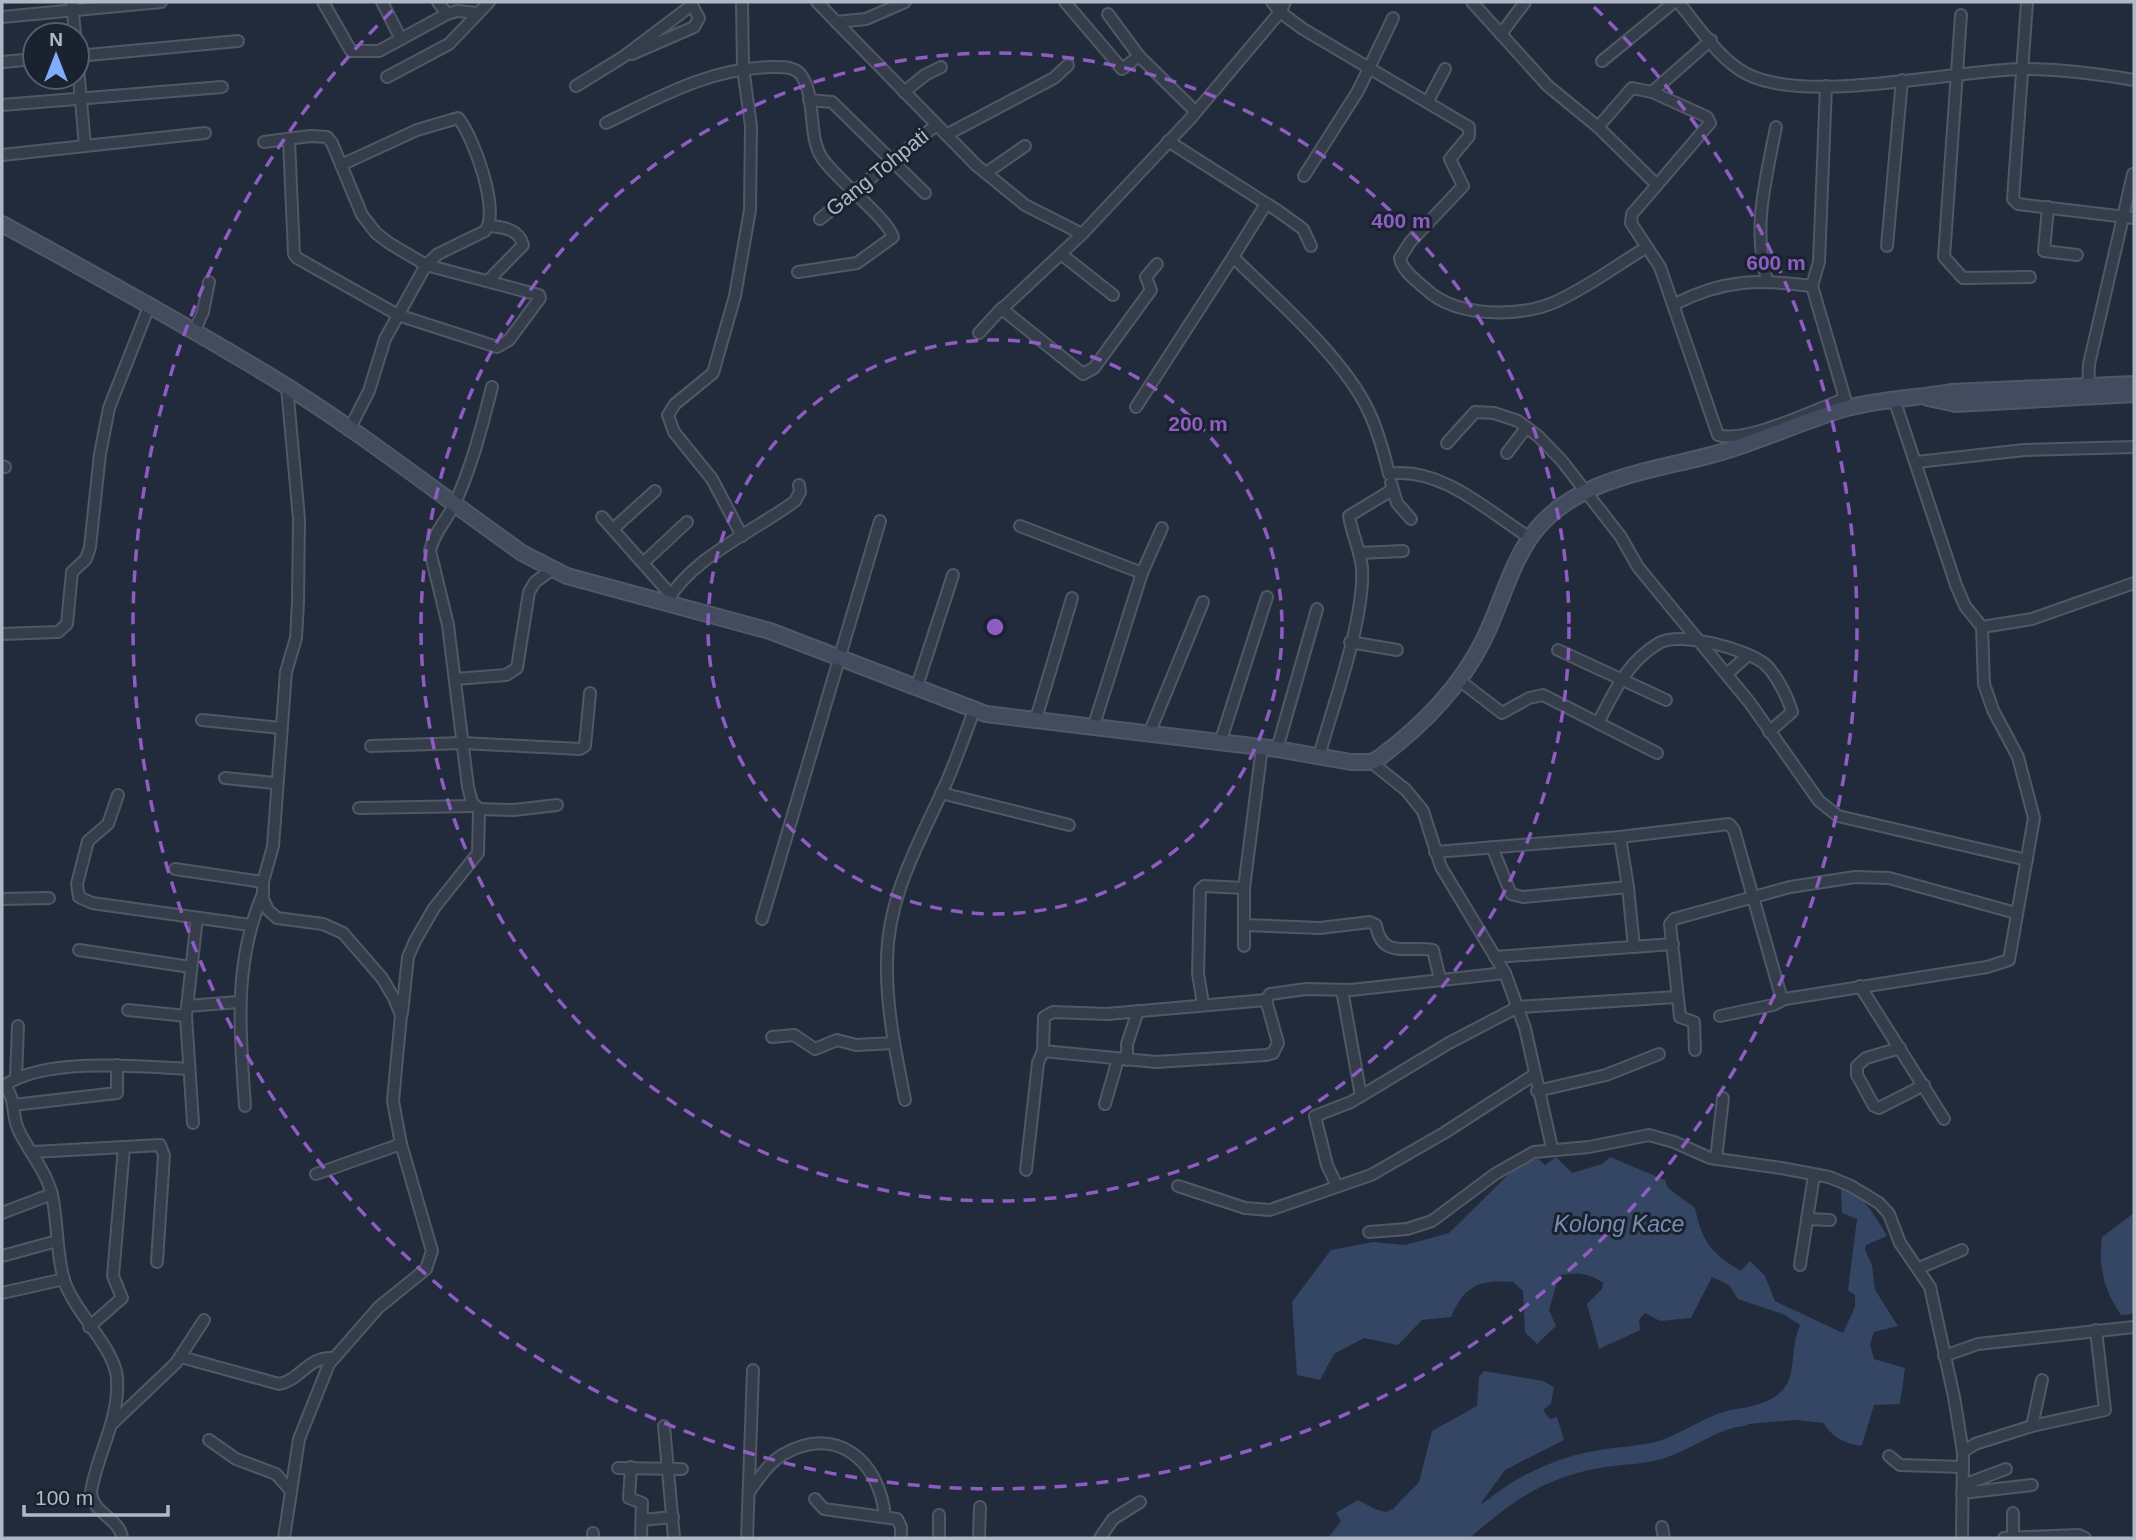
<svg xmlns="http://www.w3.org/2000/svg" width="2136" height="1540" font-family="Arial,sans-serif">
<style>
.water{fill:#344663}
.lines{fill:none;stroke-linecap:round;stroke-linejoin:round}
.river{stroke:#344663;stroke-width:18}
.street-casing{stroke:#505866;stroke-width:14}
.secondary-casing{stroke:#505866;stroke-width:18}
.street{stroke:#353d4b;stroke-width:10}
.secondary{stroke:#434c5f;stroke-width:14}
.ring{fill:none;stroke:#8e5dc2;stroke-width:3.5;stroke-dasharray:12 9}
.labels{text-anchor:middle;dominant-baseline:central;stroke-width:6;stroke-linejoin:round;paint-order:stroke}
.street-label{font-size:21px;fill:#b0b8c7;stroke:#1a2230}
.water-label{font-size:23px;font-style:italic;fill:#768eb1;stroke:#1a2230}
.centre{fill:#8e5dc2;stroke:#1a2230;stroke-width:3.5}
.ring-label{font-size:21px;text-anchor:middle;font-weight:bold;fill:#8e5dc2;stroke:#1a2230;stroke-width:6;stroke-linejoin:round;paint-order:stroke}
</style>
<rect width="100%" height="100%" fill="#212b3b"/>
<g class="water">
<path d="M 1556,1157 L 1572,1173 L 1602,1164 L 1610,1157 L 1665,1180 L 1668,1188 L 1695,1208 C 1702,1242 1712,1254 1741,1271 L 1750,1261 L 1765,1276 L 1775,1301 L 1843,1333 L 1855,1307 L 1855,1295 L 1848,1290 L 1857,1219 L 1842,1213 L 1841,1190 L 1845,1186 C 1865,1199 1875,1215 1887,1236 L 1866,1245 L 1865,1250 L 1872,1265 L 1875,1290 L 1898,1326 L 1874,1332 L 1870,1344 L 1874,1359 L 1905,1368 L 1900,1404 L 1874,1405 L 1862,1445 C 1849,1447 1829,1435 1824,1423 L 1795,1420 L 1723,1426 L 1714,1416 C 1741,1405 1783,1409 1791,1373 C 1794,1356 1793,1342 1800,1325 L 1785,1315 L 1738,1299 L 1729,1285 L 1712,1277 L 1691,1318 L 1660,1321 L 1645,1313 L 1639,1320 L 1640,1330 L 1599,1349 L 1587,1304 L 1602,1289 L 1603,1283 C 1588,1272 1577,1273 1559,1275 L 1549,1310 L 1556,1326 L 1537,1344 L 1525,1332 L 1523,1291 L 1513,1282 C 1479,1280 1465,1285 1451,1317 L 1422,1320 L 1398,1345 L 1364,1338 L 1334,1354 L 1320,1380 L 1297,1375 L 1292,1302 L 1331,1250 L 1373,1242 L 1405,1245 L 1449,1233 L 1518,1165 L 1538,1159 L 1545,1165 Z"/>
<path d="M 2134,1213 L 2134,1314 L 2121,1315 C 2104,1291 2098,1266 2102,1237 Z"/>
<polygon points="1484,1371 1543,1381 1554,1387 1551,1404 1543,1410 1550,1419 1557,1417 1564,1440 1505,1470 1481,1503 1485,1505 1496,1493 1506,1499 1464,1538 1328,1538 1341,1521 1336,1513 1358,1500 1375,1509 1386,1512 1393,1509 1419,1482 1432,1431 1477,1406 1479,1377"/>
</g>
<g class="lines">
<path class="river" d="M 1456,1538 C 1502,1497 1537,1470 1599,1459 C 1620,1455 1644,1456 1663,1449 C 1691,1440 1713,1420 1743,1417"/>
<defs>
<g id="street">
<polyline points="72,2 75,35"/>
<polyline points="323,2 351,51 379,51 447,14 457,11 478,13"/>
<polyline points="382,2 401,39"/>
<polyline points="438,2 447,14"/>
<polyline points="742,2 743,68 751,126 750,210 735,296 713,373 675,404 668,415 674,432 712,479 742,536"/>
<polyline points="817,2 976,165 1025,205 1082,234 1190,119 1280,12 1285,2"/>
<polyline points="1065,2 1122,69 1139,56"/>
<path d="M 1272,2 L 1280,12 L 1303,29 L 1469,127 L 1469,136 L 1450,159 L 1463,186 L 1411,241 L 1400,258 C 1402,271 1417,281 1427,290 C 1456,317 1520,318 1555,302 C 1587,288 1617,265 1647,247"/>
<path d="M 1472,2 L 1548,86 L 1598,127 L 1657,185 L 1632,214 L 1631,223 L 1660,267 L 1718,435 C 1745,444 1817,409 1844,399"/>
<path d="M 1678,2 C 1698,25 1719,60 1747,74 C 1808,105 1952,70 2023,69 C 2059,69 2098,74 2134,80"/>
<polyline points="2027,2 2013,199 2018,204 2134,218"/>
<polyline points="1108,14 1139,56 1196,112"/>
<polyline points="1961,15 1944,257 1963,278 2030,277"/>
<polyline points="2,17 161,2"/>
<polyline points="836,22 866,19 905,2"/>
<polyline points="1501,34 1525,2"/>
<polyline points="632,54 694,27 699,18 692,5"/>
<polyline points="77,56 238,41"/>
<polyline points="77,56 85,146"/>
<polyline points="1602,61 1674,2"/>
<polyline points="2,62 35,59"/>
<polyline points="387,77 449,44 489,2"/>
<polyline points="576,86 623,57 692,5 690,2"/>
<polyline points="1826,86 1819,262 1812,286 1846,402"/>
<polyline points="904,92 925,75 941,67"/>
<polyline points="1652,92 1707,117 1710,123 1657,185"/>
<polyline points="809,100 832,102 925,193"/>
<polyline points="1428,101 1445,69"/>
<polyline points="2,105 222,87"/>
<path d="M 606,123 C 662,96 708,69 771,67 C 782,67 794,66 801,75 C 817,98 807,135 822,158 C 836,179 888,219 893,237 L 857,263 L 798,272"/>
<polyline points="1598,127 1632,88 1652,92 1711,40"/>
<polyline points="946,135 1054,78 1068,65"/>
<polyline points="1168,141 1278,211 1303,229 1311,246"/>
<polyline points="264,142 310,136 327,137 332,143 362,215 376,233 389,243 426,265 539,295 540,298 509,340 497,347 398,315 297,258 294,254 289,140"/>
<polyline points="2,155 205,133"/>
<path d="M 341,165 L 417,130 L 458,118 C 473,135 501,212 485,231 L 438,254 L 426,265 L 385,339 L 369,391 L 349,430"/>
<polyline points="986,173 1025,146"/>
<polyline points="1304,176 1358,91 1393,18"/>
<path d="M 1266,204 L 1233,257 C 1275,298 1345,359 1369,412 C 1378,431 1384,453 1389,474 C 1441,466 1489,512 1530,538"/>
<polyline points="2048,207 2044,251 2077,255"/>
<polyline points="820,219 935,126"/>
<polyline points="1082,234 1002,309 1083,374 1094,368 1151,290 1146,277 1157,264"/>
<polyline points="1887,246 1902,80"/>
<polyline points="1061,254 1113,295"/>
<path d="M 1767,280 C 1752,228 1766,179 1776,127"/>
<path d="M 488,281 L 523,245 C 519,229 503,227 489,226"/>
<path d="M 1675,304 C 1724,279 1759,279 1812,286"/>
<polyline points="194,332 203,312 209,282"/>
<polyline points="979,333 1002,308"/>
<polyline points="2088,391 2089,364 2133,174"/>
<polyline points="1136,407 1233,257"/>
<polyline points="1447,443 1475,412 1494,413 1518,421 1538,436 1562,461 1621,537 1638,567 1750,703 1819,801 1838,816 2027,860"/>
<polyline points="1507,453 1526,428"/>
<polyline points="1917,462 2024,450 2134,447"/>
<polyline points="2,466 5,467"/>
<polyline points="1391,483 1397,503 1411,519"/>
<polyline points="602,517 671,595"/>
<polyline points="1020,526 1142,573"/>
<polyline points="613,529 655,491"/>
<polyline points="1359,553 1403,551"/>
<polyline points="643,563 687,522"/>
<path d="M 666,603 C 693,556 752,533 795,501 L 800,492 L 799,485"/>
<polyline points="1982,627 2032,619 2134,583"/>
<polyline points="2,634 58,632 67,624 72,572 86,559 90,547 100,454 109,408 150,304"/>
<polyline points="1350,642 1397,650"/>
<polyline points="1558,650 1666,700"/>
<polyline points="1727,674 1747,656"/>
<polyline points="455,679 506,675 517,668 529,592 535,582 553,569"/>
<polyline points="1459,680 1502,713 1529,698 1543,695 1657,753"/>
<polyline points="916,689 953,575"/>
<polyline points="202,720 281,728"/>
<polyline points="1035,722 1072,598"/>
<path d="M 1598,723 C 1614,692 1627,662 1659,643 C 1680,631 1748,649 1766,665 C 1777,676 1788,698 1792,712 L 1769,732"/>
<polyline points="1093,728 1142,573 1162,528"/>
<polyline points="1149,734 1203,602"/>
<polyline points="1220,743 1267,597"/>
<polyline points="371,746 463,743 580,749 585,746 590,693"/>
<polyline points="1277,749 1317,609"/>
<path d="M 1319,756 C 1333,706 1365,618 1362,568 C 1360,550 1352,534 1349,516 L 1392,490"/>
<polyline points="1371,762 1406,790 1423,811 1441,867 1505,973 1525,1028 1552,1148"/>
<polyline points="225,778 275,783"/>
<polyline points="941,793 1069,825"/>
<polyline points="118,795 108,824 88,841 77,884 79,897 92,903 250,925"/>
<polyline points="359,808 474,806"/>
<polyline points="479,809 514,810 557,805"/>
<polyline points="1492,847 1511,894 1523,897 1628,887 1620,837"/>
<polyline points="1435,852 1620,837 1729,824 1734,830 1781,996 1785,999"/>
<polyline points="175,869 263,882"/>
<polyline points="1628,887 1634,947"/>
<polyline points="2,899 49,898"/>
<polyline points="762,919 880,521"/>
<path d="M 1245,925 L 1320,928 L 1370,922 L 1376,925 C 1382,960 1408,945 1433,950 L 1440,979"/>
<polyline points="1244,946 1244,888 1262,747"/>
<polyline points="79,950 190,967"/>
<polyline points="1495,957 1673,944"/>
<polyline points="1860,986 1944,1119"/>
<polyline points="1342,990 1361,1096"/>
<polyline points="1203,1004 1198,973 1200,890 1204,886 1244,888"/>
<polyline points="187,1006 238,1002"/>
<polyline points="128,1010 186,1016"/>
<path d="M 402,1013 L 408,957 L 415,941 L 434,908 L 478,853 L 479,809 L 472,802 L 468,787 L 448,625 L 430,551 C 434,532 447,520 455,503 C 472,466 482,426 492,387"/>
<polyline points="1720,1016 1773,1005 1785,999 1987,967 2009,960 2034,818 2018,757 1993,710 1984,684 1982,627 1965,606 1956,585 1894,399"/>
<polyline points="772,1037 794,1035 815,1049 837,1040 856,1045 894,1043"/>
<polyline points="1900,1048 1866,1058 1857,1066 1857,1075 1874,1106 1879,1108 1924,1085"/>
<polyline points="1695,1050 1694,1022 1680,1017 1670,924 1674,919 1790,887 1855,877 1889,878 2016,913"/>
<polyline points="1043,1051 1044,1017 1053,1012 1107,1014 1266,1000"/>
<polyline points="1127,1060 1127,1044 1138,1011"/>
<polyline points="16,1077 18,1026"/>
<path d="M 2,1085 C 17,1095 11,1114 18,1129 C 28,1151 46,1170 52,1195 C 58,1222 56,1253 64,1280 C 74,1312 115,1348 117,1378 C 120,1419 97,1454 91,1492 C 92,1514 120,1518 122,1538"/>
<path d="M 4,1086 C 43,1057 141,1066 189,1069"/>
<polyline points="1537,1091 1606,1075 1659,1054"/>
<path d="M 905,1100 C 896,1054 886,1008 887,962 C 887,895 921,840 947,781 C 957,758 965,734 974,711"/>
<polyline points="1105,1104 1118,1059"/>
<polyline points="13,1105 117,1093 117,1065"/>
<path d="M 245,1106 C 240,1034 233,965 262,896"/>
<polyline points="193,1123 186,1016 197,918"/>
<polyline points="33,1152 160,1145 164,1155 157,1262"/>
<polyline points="1716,1159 1723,1098"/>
<polyline points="1026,1170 1038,1063 1043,1051 1156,1062 1266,1055 1273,1053 1278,1043 1266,1000 1270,994 1306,989 1351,990 1505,973"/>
<polyline points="316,1174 401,1144"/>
<polyline points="1178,1186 1245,1208 1270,1210 1371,1175 1444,1133 1534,1075"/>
<polyline points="1337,1186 1327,1165 1315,1116 1351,1102 1449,1043 1518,1007 1677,997"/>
<polyline points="2,1213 52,1194"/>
<polyline points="1807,1219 1830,1220"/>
<polyline points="1369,1232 1407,1229 1432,1221 1495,1174 1534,1152 1589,1147 1649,1135 1674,1142 1710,1158 1781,1168 1829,1177 1851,1186 1879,1203 1889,1214 1900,1243 1930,1287 1954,1397 1963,1452 1962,1538"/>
<polyline points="2,1256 57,1241"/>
<polyline points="1800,1265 1814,1175"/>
<polyline points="1919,1268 1962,1250"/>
<polyline points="2,1293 64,1279"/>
<polyline points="89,1327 122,1298 113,1276 124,1147"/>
<polyline points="1944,1356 1978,1344 2134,1327"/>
<path d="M 181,1357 L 279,1384 C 301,1380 308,1356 333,1358"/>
<polyline points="112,1424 176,1363 204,1320"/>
<polyline points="664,1426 674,1538"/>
<polyline points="2032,1426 2042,1380"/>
<polyline points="209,1440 236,1459 276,1474 290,1490"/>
<polyline points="1963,1452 1975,1444 2032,1426 2105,1410 2096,1330"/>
<polyline points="1889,1456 1900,1465 1963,1467"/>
<polyline points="631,1467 629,1498 642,1503 641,1538"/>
<polyline points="618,1468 682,1469"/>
<polyline points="1963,1485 2006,1469"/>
<path d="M 749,1492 C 759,1478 768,1464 782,1455 C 836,1423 880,1461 885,1517"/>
<polyline points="1962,1493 2032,1485"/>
<polyline points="815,1499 824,1509 897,1519 901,1527 901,1538"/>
<polyline points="642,1520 673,1517"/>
<polyline points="1662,1527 1664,1538"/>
<polyline points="593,1533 593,1538"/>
<polyline points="2013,1537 2013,1513"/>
<polyline points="284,1538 299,1439 329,1364 379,1307 426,1269 432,1251 401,1144 393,1101 401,1015 394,998 382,978 343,933 323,924 277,918 268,910 263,899 263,882 273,846 286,672 296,638 298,602 299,519 287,387"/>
<polyline points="747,1538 753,1370"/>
<polyline points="939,1538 939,1515"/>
<polyline points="979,1538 980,1507"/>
<polyline points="1100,1538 1113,1519 1140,1502"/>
<polyline points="2004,1538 2079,1535 2085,1538"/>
</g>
<g id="secondary">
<path d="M 2,224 C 92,273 182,323 270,376 C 357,429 439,494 522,553 L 567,576 L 770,631 L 986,714 L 1277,749 L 1351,762 L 1371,762 L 1379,758 C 1422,726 1459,689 1483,641 C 1500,607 1510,566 1532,535 C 1575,476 1657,471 1722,452 C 1764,439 1804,421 1847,408 C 1881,399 1917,398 1951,392 L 2134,384"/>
<polyline points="1928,398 1956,404 2134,394"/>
</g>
</defs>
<use href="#street" class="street-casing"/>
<use href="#secondary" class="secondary-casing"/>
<use href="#street" class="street"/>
<use href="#secondary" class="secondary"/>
</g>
<g class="ring">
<circle cx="995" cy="627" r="287"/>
<circle cx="995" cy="627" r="574"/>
<path d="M1594 7A862 862 0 1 1 396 7"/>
</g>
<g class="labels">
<g class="street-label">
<text transform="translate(877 172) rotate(-39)">Gang Tohpati</text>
</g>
<g class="water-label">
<text x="1619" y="1224">Kolong Kace</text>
</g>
</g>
<circle cx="995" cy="627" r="10" class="centre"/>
<g class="ring-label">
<text x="1401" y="228">400 m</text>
<text x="1776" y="270">600 m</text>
<text x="1198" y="431">200 m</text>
</g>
<rect width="2136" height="1540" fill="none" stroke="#b0b8c7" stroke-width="7"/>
<g transform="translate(56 56)"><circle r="33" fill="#1a2230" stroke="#565e6c" stroke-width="2"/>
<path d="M0-5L12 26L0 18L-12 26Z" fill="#81acfc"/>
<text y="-10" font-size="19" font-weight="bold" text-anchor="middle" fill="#b0b8c7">N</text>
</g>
<path d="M24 1505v10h144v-10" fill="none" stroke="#b0b8c7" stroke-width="3.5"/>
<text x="35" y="1505" font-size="21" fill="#b0b8c7" stroke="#1a2230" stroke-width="5" paint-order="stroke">100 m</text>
</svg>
